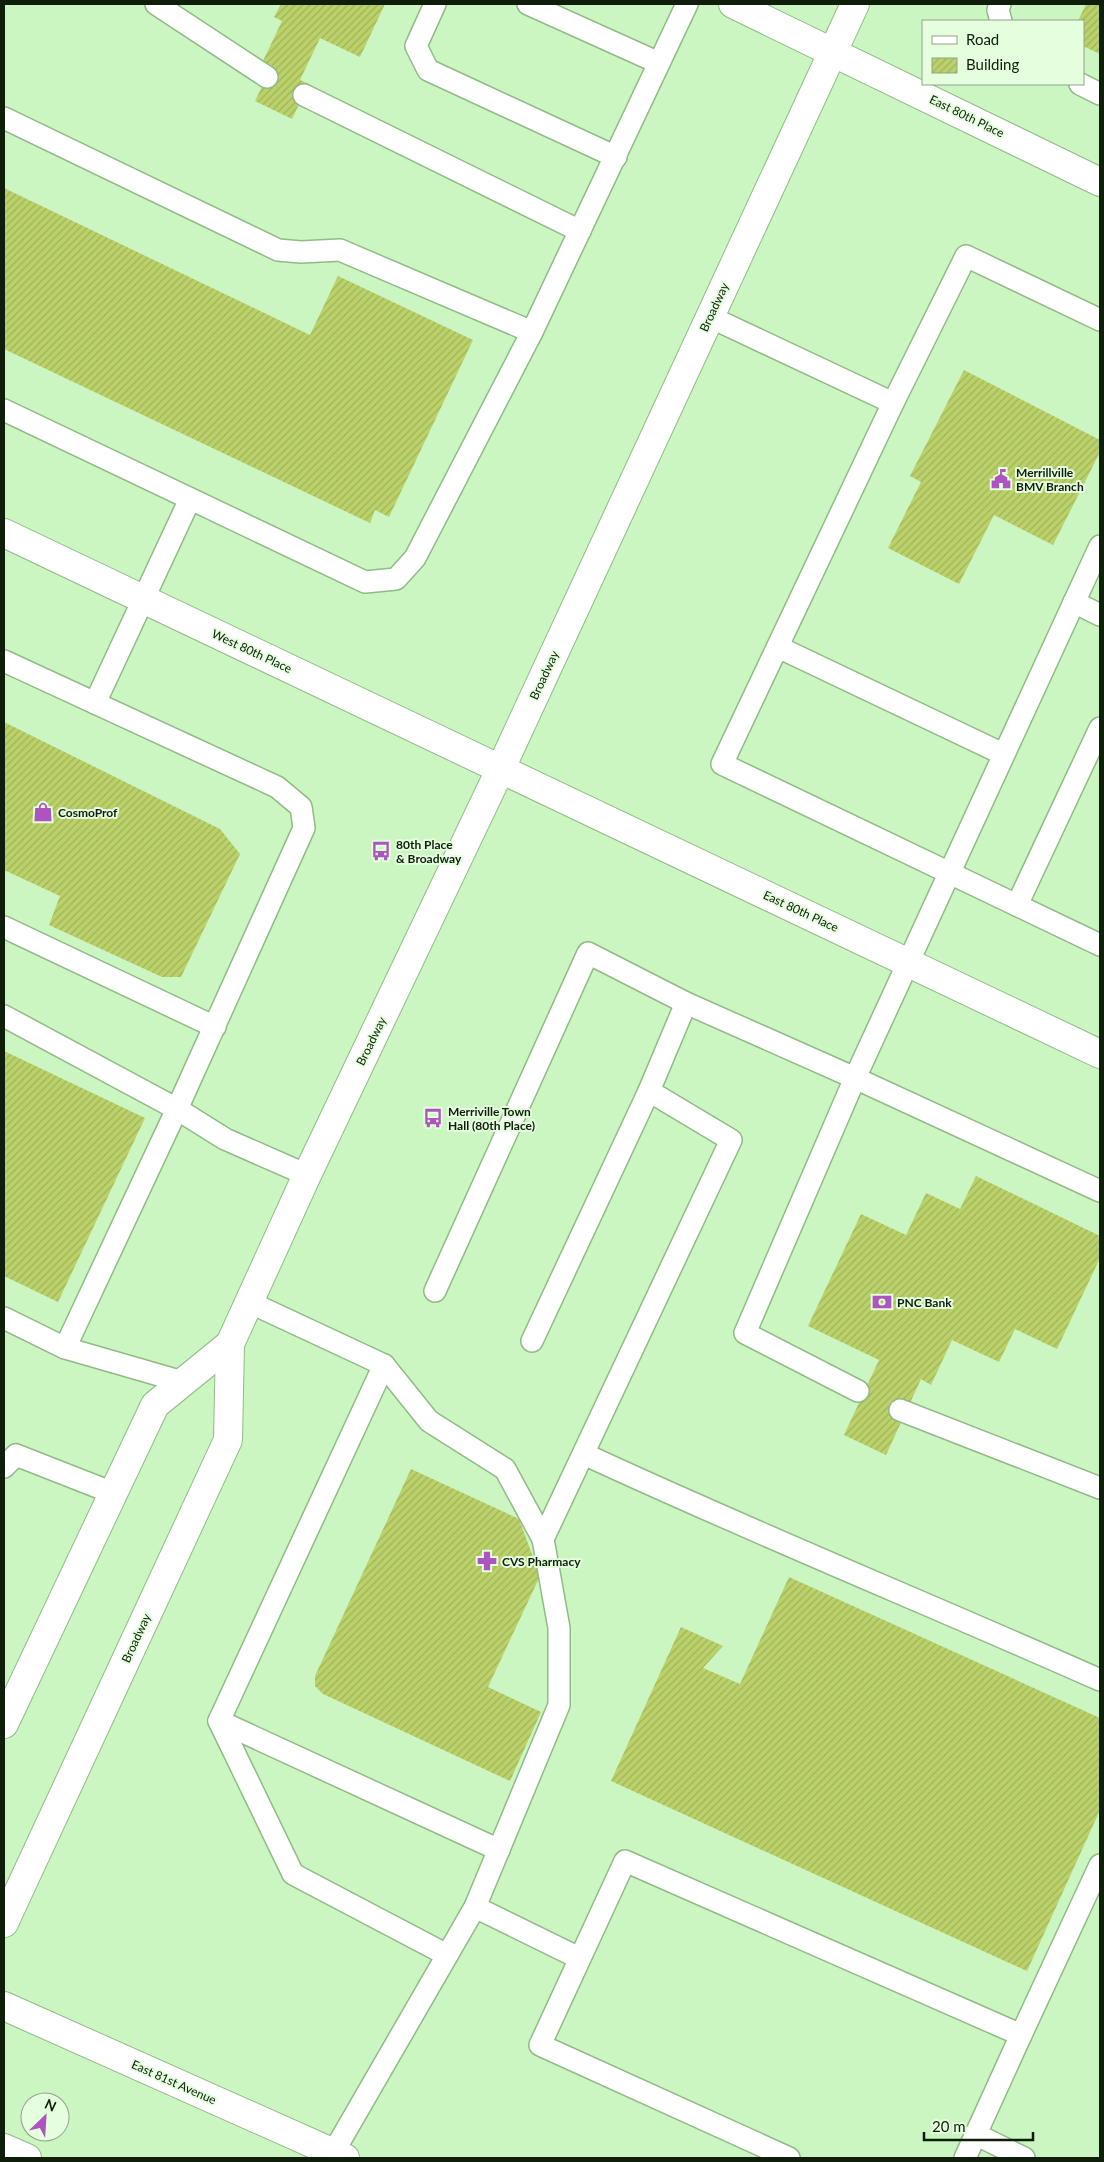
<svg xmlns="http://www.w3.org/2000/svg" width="1104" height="2162" font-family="Lato,sans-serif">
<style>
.building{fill:url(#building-hatch)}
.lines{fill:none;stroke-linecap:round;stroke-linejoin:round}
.lane-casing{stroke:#91ba87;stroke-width:24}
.street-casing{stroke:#91ba87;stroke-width:30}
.primary-casing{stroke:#91ba87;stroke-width:30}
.lane{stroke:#fff;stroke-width:21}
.street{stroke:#fff;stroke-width:28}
.primary{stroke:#fff;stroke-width:28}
.labels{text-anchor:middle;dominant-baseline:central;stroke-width:4;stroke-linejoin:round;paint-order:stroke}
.street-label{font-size:12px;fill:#0f1e0b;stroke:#e4fede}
.poi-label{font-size:12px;font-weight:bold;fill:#0f1e0b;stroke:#e4fede;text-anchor:start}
</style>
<defs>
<pattern id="building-hatch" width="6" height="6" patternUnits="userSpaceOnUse" patternTransform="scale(1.25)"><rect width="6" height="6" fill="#bbd16a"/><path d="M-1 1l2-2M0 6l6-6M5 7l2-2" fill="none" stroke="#a0b35b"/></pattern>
</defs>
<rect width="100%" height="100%" fill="#cbf6c1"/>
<g class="building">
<polygon points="281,4 385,4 360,57 320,38 300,80 309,84 292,119 255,101 272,66 263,61 282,21 274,17"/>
<polygon points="1086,4 1100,4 1100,54 1083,46 1083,21 1078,21"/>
<polygon points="4,188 310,335 338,276 473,340 389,517 375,510 370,523 4,349"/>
<polygon points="964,370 1100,440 1100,452 1053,545 994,515 959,584 888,548 921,482 910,476"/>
<polygon points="4,722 220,829 240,854 181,977 162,977 49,925 60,896 4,870"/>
<polygon points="4,1051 145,1118 58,1302 4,1276"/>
<polygon points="976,1176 1100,1236 1100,1258 1057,1349 1015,1329 999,1362 952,1340 931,1385 921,1379 886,1455 844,1435 879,1360 808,1326 861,1214 906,1235 926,1193 960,1209"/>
<polygon points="411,1469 519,1519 540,1576 488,1687 541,1712 510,1781 323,1694 315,1686 315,1676"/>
<polygon points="789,1577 1100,1718 1100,1810 1027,1971 611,1781 681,1627 723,1646 703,1668 740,1684"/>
</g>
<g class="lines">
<defs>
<g id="lane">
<polyline points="156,4 267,77"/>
<polyline points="435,4 416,46 428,70 616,157"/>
<polyline points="528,4 659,63"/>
<polyline points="1000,4 998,10 1001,21"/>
<polyline points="1080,84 1100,94"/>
<polyline points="304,95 580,231"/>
<polyline points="4,118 278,250 301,252 340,250 532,332 687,4"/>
<polyline points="710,317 893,403"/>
<polyline points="1100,320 966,256 893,403 722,764 1100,945"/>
<polyline points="4,410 365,582 396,579 415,558 532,332"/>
<polyline points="1074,602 1100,615"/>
<polyline points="778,647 1003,754"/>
<polyline points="4,661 277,787 301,807 304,828 177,1109 65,1348"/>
<polyline points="95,703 190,499"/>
<polyline points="1017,905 1100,728"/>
<polyline points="4,927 215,1027"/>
<polyline points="4,1016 177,1109 225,1139 307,1175"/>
<polyline points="435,1291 588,953 686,1003"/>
<polyline points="249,1302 384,1365 219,1721 293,1874 447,1955"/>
<polyline points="4,1318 65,1348 183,1382"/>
<polyline points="532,1341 649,1091"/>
<polyline points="384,1365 429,1421 505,1469 543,1539 559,1628 559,1705 475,1907 579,1958"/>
<polyline points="858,1391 745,1333 855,1078 1100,1191"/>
<polyline points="900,1410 1100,1488"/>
<path d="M 584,1454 C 754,1533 929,1604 1100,1680"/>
<polyline points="4,1467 16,1455 113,1493"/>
<polyline points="543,1539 731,1140 649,1091 686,1003 855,1078 1100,546"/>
<polyline points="219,1721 499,1850"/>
<polyline points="975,2134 1024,2158"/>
<polyline points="333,2153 475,1907"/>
<polyline points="789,2158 540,2045 625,1861 1021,2035 1100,1865"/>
<polyline points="965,2158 1021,2035"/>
</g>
<g id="street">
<polyline points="733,4 1100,182"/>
<polyline points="4,533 1100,1054"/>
</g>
<g id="primary">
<polyline points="4,1724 155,1405 230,1344"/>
<polyline points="4,1923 228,1440 230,1344 307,1175 501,768 855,4"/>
<polyline points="4,2006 345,2158"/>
<polyline points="4,2148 27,2158"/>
</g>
</defs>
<use href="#lane" class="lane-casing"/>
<use href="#street" class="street-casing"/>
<use href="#primary" class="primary-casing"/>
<use href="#lane" class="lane"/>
<use href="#street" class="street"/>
<use href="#primary" class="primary"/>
</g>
<defs>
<symbol id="civic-bare" viewBox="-9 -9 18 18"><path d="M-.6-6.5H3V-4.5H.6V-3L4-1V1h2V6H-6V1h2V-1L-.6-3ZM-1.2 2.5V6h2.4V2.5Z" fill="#ad54c1" stroke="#e4fede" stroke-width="2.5" paint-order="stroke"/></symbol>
<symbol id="shop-bare" viewBox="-9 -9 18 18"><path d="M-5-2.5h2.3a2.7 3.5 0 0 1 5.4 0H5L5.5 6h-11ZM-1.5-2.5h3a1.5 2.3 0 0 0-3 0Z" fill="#ad54c1" stroke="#e4fede" stroke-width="2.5" paint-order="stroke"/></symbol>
<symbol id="bus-bare" viewBox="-9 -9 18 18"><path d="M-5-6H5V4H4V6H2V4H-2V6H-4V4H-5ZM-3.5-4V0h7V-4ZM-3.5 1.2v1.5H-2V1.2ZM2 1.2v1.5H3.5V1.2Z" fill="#ad54c1" stroke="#e4fede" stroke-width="2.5" paint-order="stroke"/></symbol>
<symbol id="bank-bare" viewBox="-9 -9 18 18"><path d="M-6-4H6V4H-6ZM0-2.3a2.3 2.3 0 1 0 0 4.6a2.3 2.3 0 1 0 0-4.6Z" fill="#ad54c1" stroke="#e4fede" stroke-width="2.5" paint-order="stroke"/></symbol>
<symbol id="pharmacy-bare" viewBox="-9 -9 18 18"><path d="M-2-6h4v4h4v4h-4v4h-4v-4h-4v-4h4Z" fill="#ad54c1" stroke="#e4fede" stroke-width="2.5" paint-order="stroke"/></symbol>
</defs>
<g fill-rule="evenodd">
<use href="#civic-bare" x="987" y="465" width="28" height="28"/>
<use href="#shop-bare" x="29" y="798" width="28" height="28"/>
<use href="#bus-bare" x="367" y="837" width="28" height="28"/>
<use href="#bus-bare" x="419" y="1104" width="28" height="28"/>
<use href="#bank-bare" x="868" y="1288" width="28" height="28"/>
<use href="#pharmacy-bare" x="473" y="1547" width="28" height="28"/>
</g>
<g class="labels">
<g class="street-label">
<text transform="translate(967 116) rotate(26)">East 80th Place</text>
<text transform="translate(714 307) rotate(-65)">Broadway</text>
<text transform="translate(252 651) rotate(25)">West 80th Place</text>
<text transform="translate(544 675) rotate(-65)">Broadway</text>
<text transform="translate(801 911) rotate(25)">East 80th Place</text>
<text transform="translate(371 1041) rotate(-64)">Broadway</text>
<text transform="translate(136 1638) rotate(-65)">Broadway</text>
<text transform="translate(174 2082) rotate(24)">East 81st Avenue</text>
</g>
<g class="poi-label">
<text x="1016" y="472">Merrillville<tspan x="1016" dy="14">BMV Branch</tspan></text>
<text x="58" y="812">CosmoProf</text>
<text x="396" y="844">80th Place<tspan x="396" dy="14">&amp; Broadway</tspan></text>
<text x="448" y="1111">Merriville Town<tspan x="448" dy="14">Hall (80th Place)</tspan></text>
<text x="897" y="1302">PNC Bank</text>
<text x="502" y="1561">CVS Pharmacy</text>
</g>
</g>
<rect width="1104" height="2162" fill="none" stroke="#0f1e0b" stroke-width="10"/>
<rect x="922" y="20" width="162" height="65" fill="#e4fede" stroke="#8fa48a"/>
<rect x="932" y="36" width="25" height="8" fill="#ffffff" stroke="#8fa48a"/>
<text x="966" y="45" font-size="15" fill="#0f1e0b">Road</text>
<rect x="932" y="58" width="25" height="15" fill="url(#building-hatch)" stroke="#8fa48a"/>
<text x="966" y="70" font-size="15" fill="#0f1e0b">Building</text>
<g transform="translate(45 2117) rotate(25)"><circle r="24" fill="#e4fede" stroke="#8fa48a"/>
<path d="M0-4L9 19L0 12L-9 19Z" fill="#ad54c1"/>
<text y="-8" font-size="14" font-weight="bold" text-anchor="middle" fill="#0f1e0b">N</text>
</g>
<path d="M924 2132v8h109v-8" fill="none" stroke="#0f1e0b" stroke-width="2.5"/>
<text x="932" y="2132" font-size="15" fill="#0f1e0b" stroke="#e4fede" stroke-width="4" paint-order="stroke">20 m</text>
</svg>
